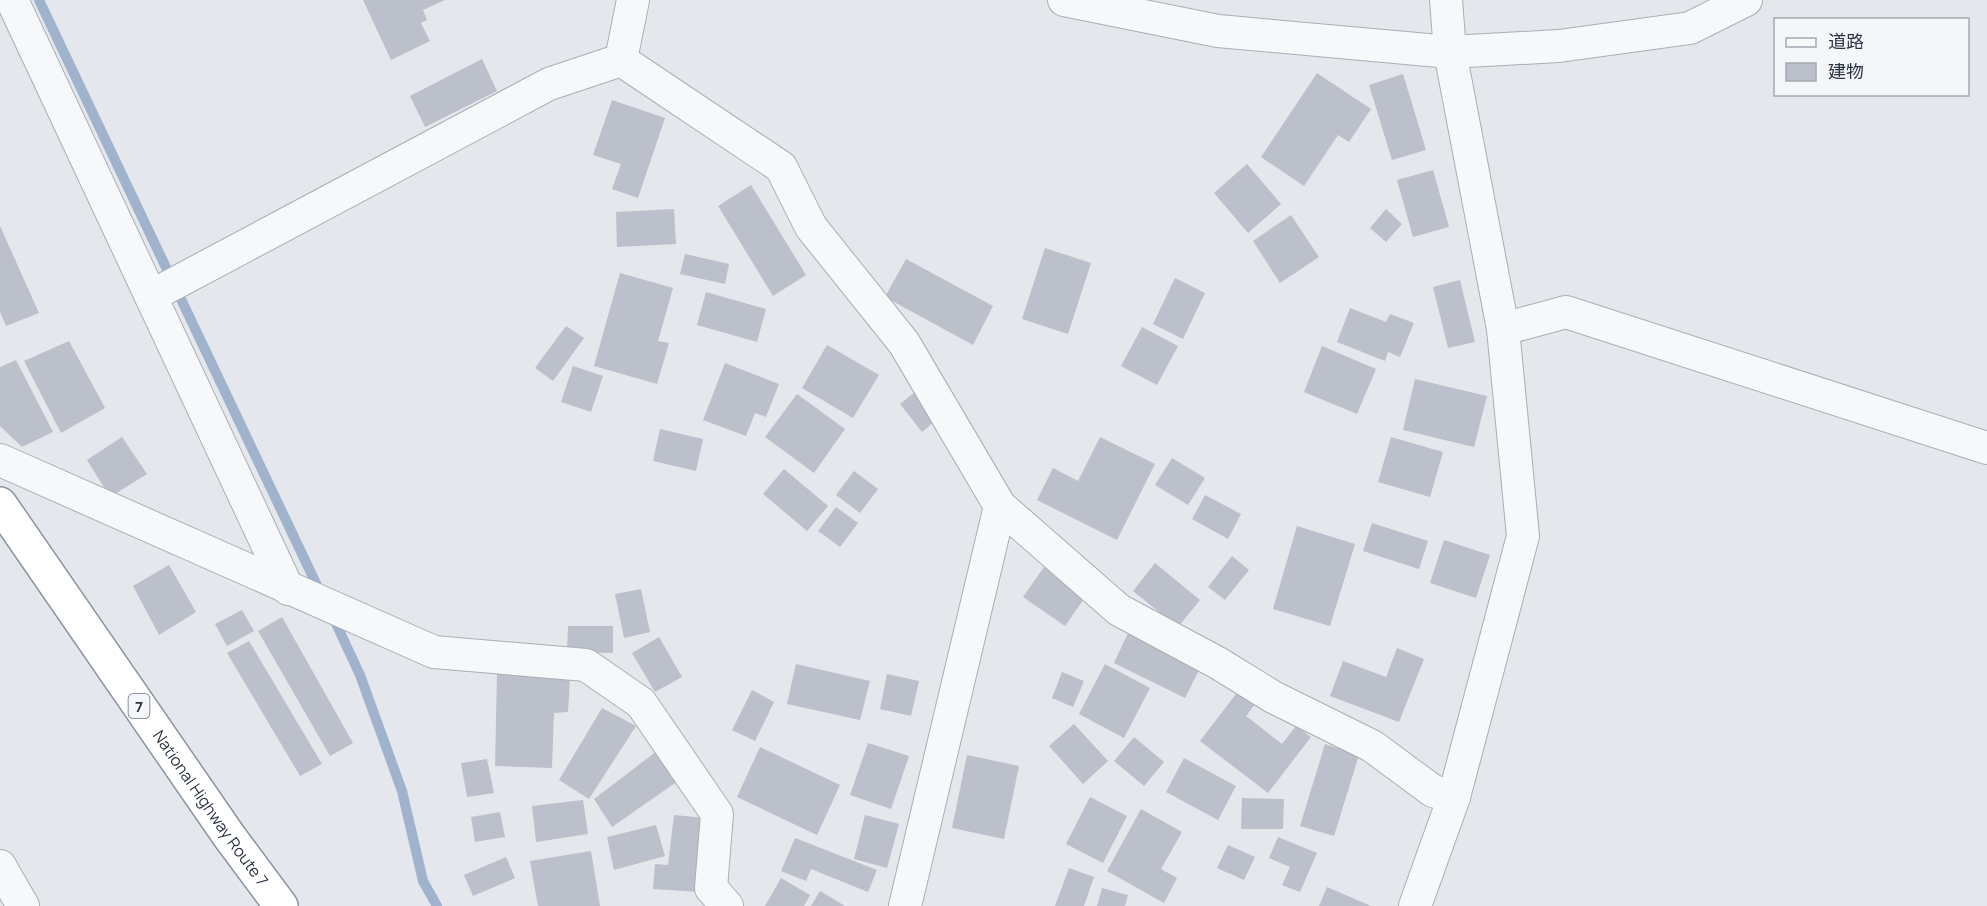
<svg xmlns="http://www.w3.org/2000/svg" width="1987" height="906" font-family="Manrope,'Noto Sans JP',sans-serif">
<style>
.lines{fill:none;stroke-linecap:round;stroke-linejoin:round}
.stream{stroke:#9fb4cc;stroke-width:10}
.building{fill:#bbc0ca}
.street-casing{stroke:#a9aeb7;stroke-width:34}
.highway-casing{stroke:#8b94a3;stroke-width:36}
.street{stroke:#f7f8fa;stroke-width:32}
.highway{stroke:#fff;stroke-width:33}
.labels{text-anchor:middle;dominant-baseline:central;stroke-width:4.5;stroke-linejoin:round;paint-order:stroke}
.shield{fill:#f4f6f9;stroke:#676e7b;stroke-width:1.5}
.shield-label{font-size:15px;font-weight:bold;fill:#2b3445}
.street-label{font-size:16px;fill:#2b3445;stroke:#f4f6f9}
</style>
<rect width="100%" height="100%" fill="#e4e7ec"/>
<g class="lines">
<g class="stream">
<polyline points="39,0 322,596"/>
<polyline points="332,615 360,675 402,791 423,881 437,906"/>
</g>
</g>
<g class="building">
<polygon points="363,0 445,0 423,10 427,20 421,23 430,41 391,60"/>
<polygon points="482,59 497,91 425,127 410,96"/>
<polygon points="1317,73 1371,109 1349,142 1338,135 1304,186 1261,157"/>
<polygon points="1403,74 1426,150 1392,160 1369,85"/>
<polygon points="612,100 665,118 638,198 612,189 621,164 593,155"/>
<polygon points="1247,164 1281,204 1248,233 1214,193"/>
<polygon points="1433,170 1449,227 1413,237 1397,180"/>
<polygon points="751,185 806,275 773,296 718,206"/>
<polygon points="674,209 676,244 617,247 616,212"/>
<polygon points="1386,209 1402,224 1386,242 1370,228"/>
<polygon points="1291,215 1319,257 1280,283 1253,241"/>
<polygon points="0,226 39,313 6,326 0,312"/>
<polygon points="1045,248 1091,263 1068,334 1022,319"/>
<polygon points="685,254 729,264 725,284 680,274"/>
<polygon points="906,259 993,306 973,345 885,297"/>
<polygon points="620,273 673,288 658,341 669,343 657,384 594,366"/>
<polygon points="1175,278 1205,293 1183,339 1153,324"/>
<polygon points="1460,280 1475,342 1448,348 1433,287"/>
<polygon points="706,292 766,309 757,342 697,325"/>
<polygon points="1350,308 1386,322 1390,314 1414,323 1400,357 1388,352 1385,361 1337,342"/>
<polygon points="566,326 584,338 553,381 535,368"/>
<polygon points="1142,327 1178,346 1157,385 1121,366"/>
<polygon points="69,341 105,408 61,433 24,361"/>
<polygon points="827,345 879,375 853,418 802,388"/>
<polygon points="1322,346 1376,369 1357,414 1304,392"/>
<polygon points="16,360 53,432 22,447 0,426 0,367"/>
<polygon points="725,363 779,384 766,417 755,413 746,436 703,420"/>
<polygon points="573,366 603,376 591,412 561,402"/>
<polygon points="1415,379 1487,396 1474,447 1403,430"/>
<polygon points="915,392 936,420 922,432 900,404"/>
<polygon points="797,394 845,429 814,473 765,437"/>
<polygon points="660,429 703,439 696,471 653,461"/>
<polygon points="122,437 147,474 110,497 87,460"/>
<polygon points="1100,437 1155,464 1117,540 1037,500 1053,468 1078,481"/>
<polygon points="1391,437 1443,452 1430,497 1378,482"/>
<polygon points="1172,458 1205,478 1188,505 1155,485"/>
<polygon points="784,469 828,506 807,531 763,494"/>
<polygon points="854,471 878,489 860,513 836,495"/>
<polygon points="1205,495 1241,514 1228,539 1192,519"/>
<polygon points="836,507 858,523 840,547 818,531"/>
<polygon points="1372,523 1428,541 1419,569 1363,551"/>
<polygon points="1297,526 1355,544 1330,626 1273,609"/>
<polygon points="1444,540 1490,555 1476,598 1430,583"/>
<polygon points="1232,556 1249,570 1225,600 1208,587"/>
<polygon points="1155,563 1200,600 1178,627 1133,591"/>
<polygon points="169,565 196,612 159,635 133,586"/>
<polygon points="1044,567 1086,596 1065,626 1023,597"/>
<polygon points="641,589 650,632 624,638 615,594"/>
<polygon points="242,610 254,631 227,646 215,624"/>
<polygon points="282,617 353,743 330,756 258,631"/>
<polygon points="568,626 613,626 613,653 567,652"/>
<polygon points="1128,633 1200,668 1185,698 1114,663"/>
<polygon points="659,637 682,677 655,692 632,653"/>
<polygon points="249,641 322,764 300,776 227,653"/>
<polygon points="1397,648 1424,659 1399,722 1330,696 1343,661 1386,677"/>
<polygon points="796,664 870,681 860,720 787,704"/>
<polygon points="1105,664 1150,688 1124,738 1079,714"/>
<polygon points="1062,672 1084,681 1073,707 1052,698"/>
<polygon points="497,673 570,678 568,712 554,713 552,768 495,766"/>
<polygon points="887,674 919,681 911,716 880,709"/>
<polygon points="752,690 774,702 755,741 732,730"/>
<polygon points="1239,690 1256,703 1246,716 1282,744 1296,726 1311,737 1268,793 1200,741"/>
<polygon points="602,708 636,726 589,799 559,780"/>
<polygon points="1074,724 1108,761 1083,784 1049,746"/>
<polygon points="1134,737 1164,762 1144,786 1114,761"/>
<polygon points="868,743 909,756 891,809 850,795"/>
<polygon points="1325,744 1359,755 1334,836 1300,826"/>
<polygon points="760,747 840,785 817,835 737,797"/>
<polygon points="657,751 678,781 612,827 594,799"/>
<polygon points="967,755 1019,766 1004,839 952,828"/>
<polygon points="1184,758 1236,786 1218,820 1166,792"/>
<polygon points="487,759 494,793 467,797 461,763"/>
<polygon points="1090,797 1127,816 1103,863 1066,844"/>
<polygon points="1242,798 1284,799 1283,829 1241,829"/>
<polygon points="583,800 588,834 536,842 532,806"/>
<polygon points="1141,809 1182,832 1161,869 1177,878 1164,903 1107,871"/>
<polygon points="500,812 505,837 475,842 471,817"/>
<polygon points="674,815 706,818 699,892 653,889 655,864 668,865"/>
<polygon points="865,815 899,824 887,868 854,859"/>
<polygon points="656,825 665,856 614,870 607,837"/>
<polygon points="1278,837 1317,853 1300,892 1282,885 1290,867 1269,858"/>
<polygon points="795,838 877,870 868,892 811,869 806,881 781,871"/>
<polygon points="1228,845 1255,857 1244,880 1217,868"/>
<polygon points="591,851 600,906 538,906 530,861"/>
<polygon points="506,857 515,878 473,896 464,875"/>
<polygon points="1069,868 1094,877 1084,906 1055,906"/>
<polygon points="781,878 810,895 804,906 765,906"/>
<polygon points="1327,887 1371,906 1319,906"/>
<polygon points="1102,888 1128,895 1125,906 1097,906"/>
<polygon points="820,891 845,906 811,906"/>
</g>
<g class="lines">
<defs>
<g id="street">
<polyline points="12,0 288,589"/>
<polyline points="1064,0 1218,31 1450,52 1559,46 1690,28 1746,0"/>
<polyline points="621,60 633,0"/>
<polyline points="151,296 549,84 621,60 781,167 811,227 904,343 1000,506 1119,610 1218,663 1273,697 1372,746 1433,791 1454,797"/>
<polyline points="1503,329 1566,312 1987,448"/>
<polyline points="0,460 434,652 586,665 641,703 717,814 711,888 727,906"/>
<polyline points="0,866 23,906"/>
<polyline points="905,906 1000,506"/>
<polyline points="1415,906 1454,797 1523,536 1503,329 1450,52 1446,0"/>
</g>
<g id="highway">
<path id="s1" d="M 0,504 L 229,836 L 281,906"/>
</g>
</defs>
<use href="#street" class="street-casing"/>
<use href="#highway" class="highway-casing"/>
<use href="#street" class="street"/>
<use href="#highway" class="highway"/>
</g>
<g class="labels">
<rect class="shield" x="128.5" y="694" width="21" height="24" rx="4.5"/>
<g class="shield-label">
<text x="139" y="706">7</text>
</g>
<g class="street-label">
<text stroke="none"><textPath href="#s1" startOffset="370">National Highway Route 7</textPath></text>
</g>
</g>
<rect x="1774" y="18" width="195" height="78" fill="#f4f6f9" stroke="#a4a8b1" stroke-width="1.5"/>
<rect x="1786" y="38" width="30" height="9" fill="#f7f8fa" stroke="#a4a8b1" stroke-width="1.5"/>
<text x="1828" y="48" font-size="18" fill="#2b3445">道路</text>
<rect x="1786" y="63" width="30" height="18" fill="#bbc0ca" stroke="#a4a8b1" stroke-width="1.5"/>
<text x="1828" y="78" font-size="18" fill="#2b3445">建物</text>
</svg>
